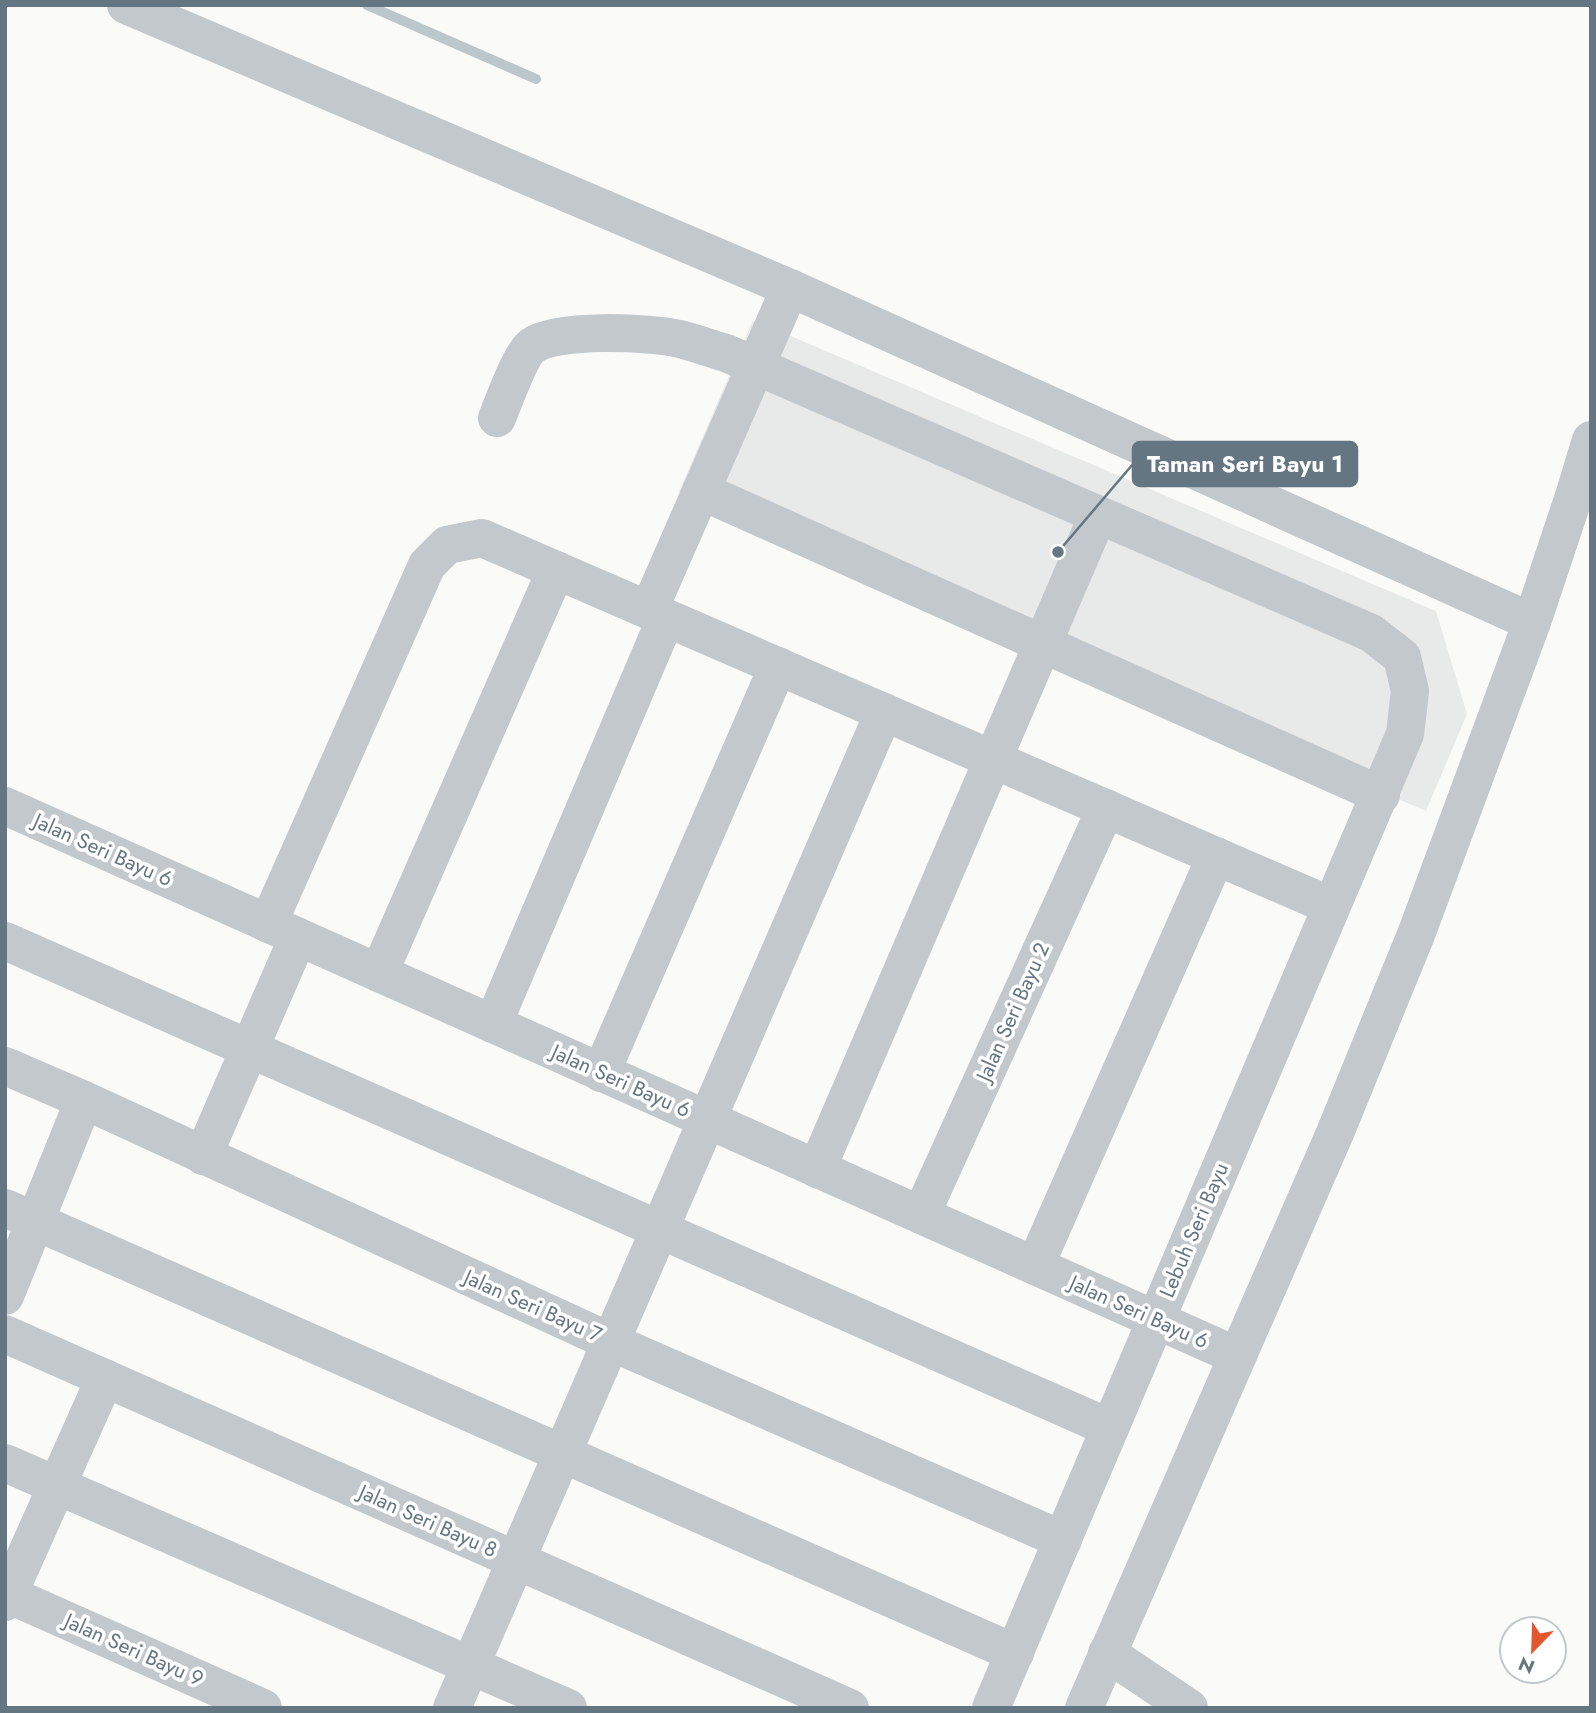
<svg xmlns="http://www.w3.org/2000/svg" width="1596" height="1713" font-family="Jost,sans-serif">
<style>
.built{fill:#e8e9e9}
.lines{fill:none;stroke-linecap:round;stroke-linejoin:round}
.stream{stroke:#bbc7cb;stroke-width:10}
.minor{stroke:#c3c8cc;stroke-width:38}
.labels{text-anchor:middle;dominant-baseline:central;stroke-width:7;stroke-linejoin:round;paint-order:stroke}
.street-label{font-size:21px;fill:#657683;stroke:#fff}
.leader{fill:none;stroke:#657683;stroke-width:2.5}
.callout-dot{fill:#657683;stroke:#fff;stroke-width:2.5}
.callout{fill:#657683;stroke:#657683;stroke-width:2.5}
.callout-label{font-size:23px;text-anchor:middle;font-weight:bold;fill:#fff}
</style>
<rect width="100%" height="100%" fill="#fafaf8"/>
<polygon class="built" points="753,320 1436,611 1467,714 1426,811 679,492"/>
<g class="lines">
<polyline class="stream" points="367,5 536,79"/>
<g class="minor">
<polyline points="126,5 790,288 1532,622"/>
<path d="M 497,418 C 503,403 521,354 532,346 C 556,328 650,332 680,339 C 696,343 711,349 726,353 L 1371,633 L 1402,657 L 1410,691 L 1405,734 L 991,1708"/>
<polyline points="701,491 1381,795"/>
<polyline points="649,610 790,288"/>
<polyline points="5,806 1237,1356"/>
<polyline points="268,924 427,565 447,545 482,538 1331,906"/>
<polyline points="5,941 1110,1428"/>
<polyline points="379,973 556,570"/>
<polyline points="493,1024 666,618"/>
<polyline points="5,1066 84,1100 611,1342 1063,1540"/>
<polyline points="601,1073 778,666"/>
<polyline points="203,1156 298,937"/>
<polyline points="817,1169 1098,515"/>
<polyline points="5,1208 1015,1653"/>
<polyline points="921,1215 1106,808"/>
<polyline points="1035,1266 1216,856"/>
<polyline points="5,1296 84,1100"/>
<polyline points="5,1334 850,1708"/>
<polyline points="5,1463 568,1708"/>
<polyline points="5,1593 263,1708"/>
<polyline points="5,1602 105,1378"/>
<polyline points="1107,1653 1189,1708"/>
<polyline points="452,1708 884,712"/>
<polyline points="1084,1708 1335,1133 1417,932 1532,622 1574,496 1591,440"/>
</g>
</g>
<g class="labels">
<g class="street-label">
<text transform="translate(103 850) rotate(24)">Jalan Seri Bayu 6</text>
<text transform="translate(1013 1012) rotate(-66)">Jalan Seri Bayu 2</text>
<text transform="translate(621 1081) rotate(24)">Jalan Seri Bayu 6</text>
<text transform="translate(1194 1230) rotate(-67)">Lebuh Seri Bayu</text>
<text transform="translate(533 1306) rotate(24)">Jalan Seri Bayu 7</text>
<text transform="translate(1139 1312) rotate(24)">Jalan Seri Bayu 6</text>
<text transform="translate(428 1521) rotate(24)">Jalan Seri Bayu 8</text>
<text transform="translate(134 1650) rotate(24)">Jalan Seri Bayu 9</text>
</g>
</g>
<path class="leader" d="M1058 552L1133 464"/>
<circle class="callout-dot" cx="1058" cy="552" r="7"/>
<rect class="callout" x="1133" y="442" width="224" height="44" rx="7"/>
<g class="callout-label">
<text x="1245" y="472">Taman Seri Bayu 1</text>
</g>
<rect width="1596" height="1713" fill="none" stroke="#657683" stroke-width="14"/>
<g transform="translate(1533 1650) rotate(203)"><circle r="33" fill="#ffffff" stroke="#c1c8cd" stroke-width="2"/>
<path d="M0-5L12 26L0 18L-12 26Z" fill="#e4572e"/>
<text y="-10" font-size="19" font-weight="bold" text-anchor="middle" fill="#657683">N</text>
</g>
</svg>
